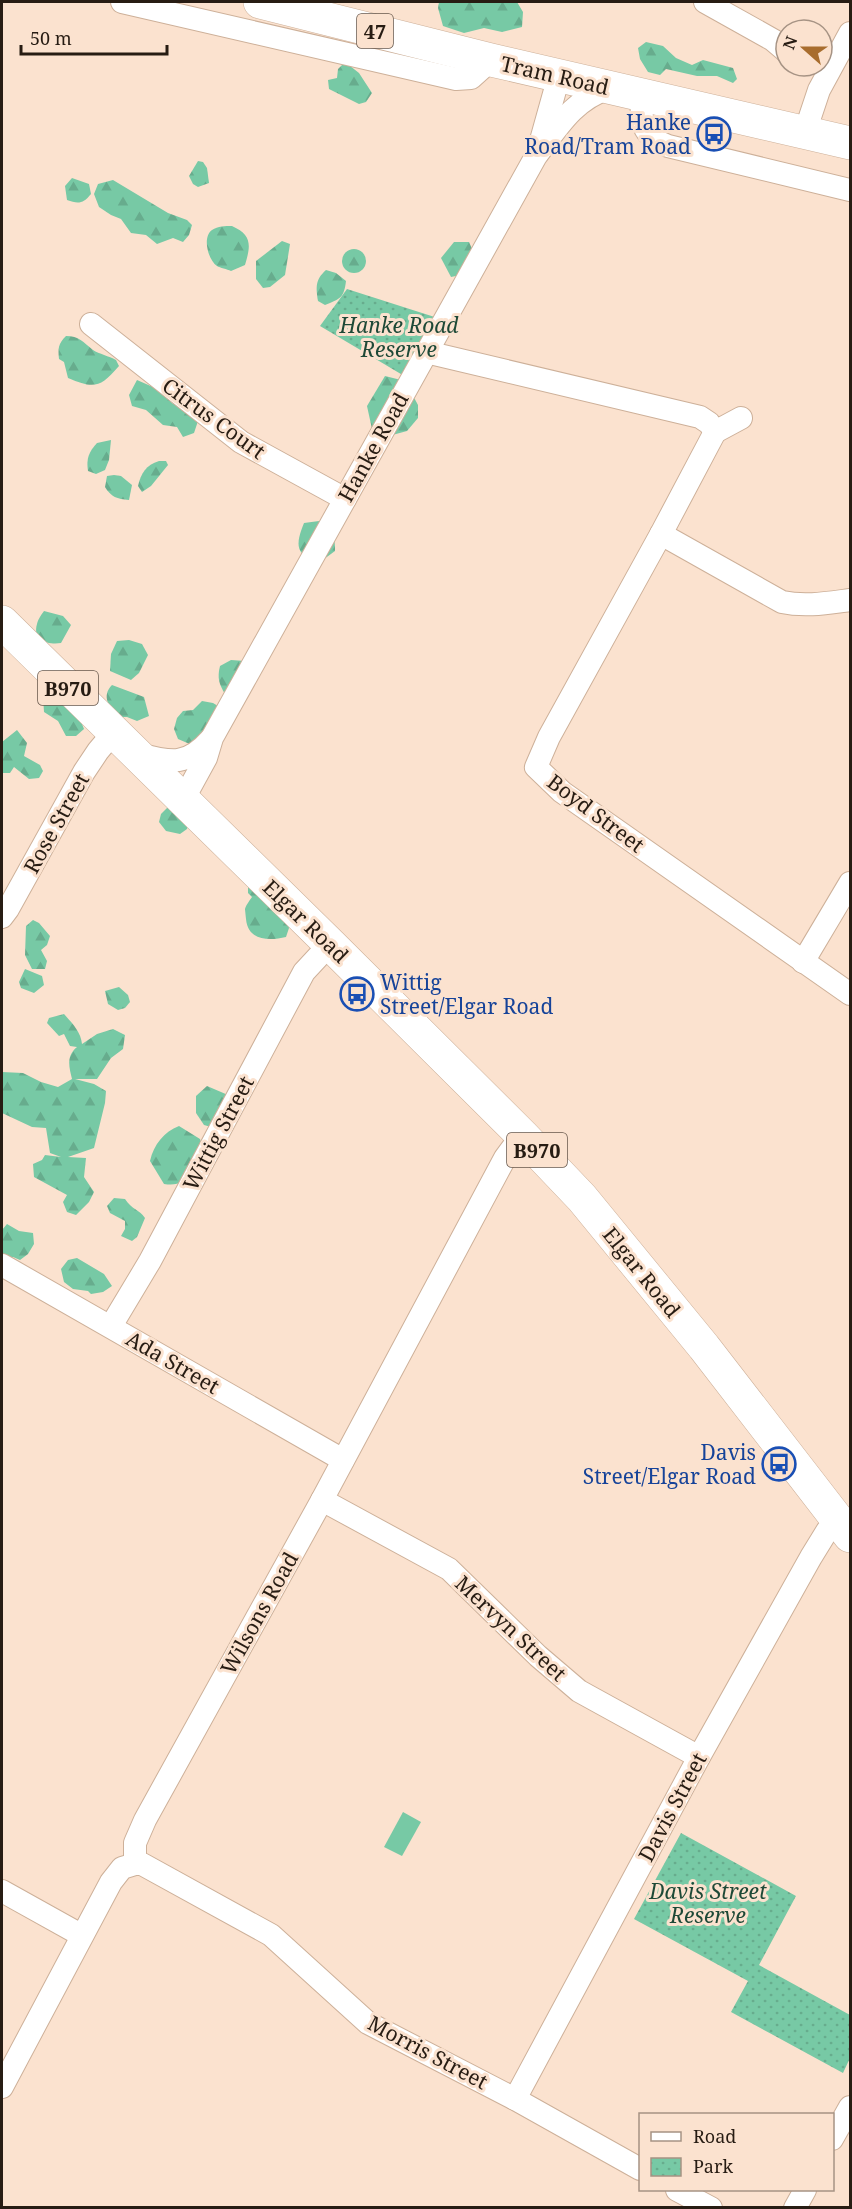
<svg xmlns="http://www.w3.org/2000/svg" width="852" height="2209" font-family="'Noto Serif',serif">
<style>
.forest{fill:url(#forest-firs)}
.park{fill:url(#park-dots)}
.pitch{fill:#77c9a5}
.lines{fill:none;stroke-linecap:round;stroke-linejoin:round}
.street-casing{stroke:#cdb099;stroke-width:24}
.primary-casing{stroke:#cdb099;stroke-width:34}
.street{stroke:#fff;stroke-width:22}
.primary{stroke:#fff;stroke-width:33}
.labels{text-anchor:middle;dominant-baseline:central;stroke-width:6;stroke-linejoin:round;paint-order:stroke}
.shield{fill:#fbe2cf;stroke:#67574b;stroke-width:1.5}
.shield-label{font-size:20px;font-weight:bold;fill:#271c13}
.street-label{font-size:21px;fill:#271c13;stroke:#fbe2cf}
.transit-label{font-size:21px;fill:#164399;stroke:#fbe2cf;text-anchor:end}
.park-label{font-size:21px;font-style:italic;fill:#1e4937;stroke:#fbe2cf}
</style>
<defs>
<pattern id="forest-firs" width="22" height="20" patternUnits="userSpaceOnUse" patternTransform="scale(1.5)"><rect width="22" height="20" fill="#77c9a5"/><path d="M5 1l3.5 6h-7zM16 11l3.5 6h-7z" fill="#67ac8d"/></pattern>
<pattern id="park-dots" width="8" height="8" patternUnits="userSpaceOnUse" patternTransform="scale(1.5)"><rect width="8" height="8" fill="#77c9a5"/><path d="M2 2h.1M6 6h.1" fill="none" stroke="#67ac8d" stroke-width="1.8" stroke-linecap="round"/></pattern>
</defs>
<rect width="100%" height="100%" fill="#fbe2cf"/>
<g class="forest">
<polygon points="439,2 517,2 523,12 522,27 502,32 484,28 464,33 443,26 438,8"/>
<polygon points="646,42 663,46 676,58 692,65 703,60 733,68 737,79 733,83 717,76 697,76 666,69 660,75 648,72 640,59 638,48"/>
<polygon points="345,62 359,73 372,93 366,102 359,104 329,89 328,80 337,78 338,69"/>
<polygon points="198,161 203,162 207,168 209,183 198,187 193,184 189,176"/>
<path d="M 72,178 L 89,184 L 91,194 C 83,204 78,204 67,200 L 65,186 Z"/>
<polygon points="113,180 168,213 187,220 192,225 189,235 183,242 173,238 157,244 146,235 131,233 121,219 111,215 99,207 94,194 98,184"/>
<path d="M 232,226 C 252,235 251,245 245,265 L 231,271 C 227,269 220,268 217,266 C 208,260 202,237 212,230 C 218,226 225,226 232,226 Z"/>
<polygon points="282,241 290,244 285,275 270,287 263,288 256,279 256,261"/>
<polygon points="454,242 469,242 473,251 470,273 451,277 441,258"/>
<circle cx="354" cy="261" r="12"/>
<path d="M 326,270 L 336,273 L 346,281 C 344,298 340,299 325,305 L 318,301 C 316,287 315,280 326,270 Z"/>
<path d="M 66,336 C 79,336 83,342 93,350 C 99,354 109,356 116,360 L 119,366 C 100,388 94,389 68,378 L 64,362 L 59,359 C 58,348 58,344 66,336 Z"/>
<polygon points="385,376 405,381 418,405 418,418 407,431 385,437 372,429 367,406"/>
<polygon points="137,380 162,391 172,403 193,415 198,421 194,433 183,437 177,427 163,425 146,410 132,406 129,395"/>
<path d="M 111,440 L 109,460 L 105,470 L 96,474 L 88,471 C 86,458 89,452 97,443 Z"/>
<path d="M 159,461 L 166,461 L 168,465 L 151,486 L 142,492 L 138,486 C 141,473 146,465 159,461 Z"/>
<path d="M 114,475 L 121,476 L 132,485 L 129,500 C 117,499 111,497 105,487 L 107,476 Z"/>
<path d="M 319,521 C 333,527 335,537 335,551 L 320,562 C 295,556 295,545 304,523 Z"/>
<path d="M 44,611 L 63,616 L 71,625 L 61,643 C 49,645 32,641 37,624 C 38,619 42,614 44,611 Z"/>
<polygon points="129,640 142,644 148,655 139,673 131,680 110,671 111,654 117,641"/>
<path d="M 231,660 L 245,661 L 225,694 C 219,684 217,678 220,666 Z"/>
<path d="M 112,685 L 144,697 L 149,716 L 137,721 L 127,717 L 119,717 C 109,708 101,696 112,685 Z"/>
<polygon points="59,689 72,699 84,729 76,736 66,736 58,721 44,712 43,697 46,690"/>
<polygon points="202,701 213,703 223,709 192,745 178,739 174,729 177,718 183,711 193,710"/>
<polygon points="17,730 27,743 24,756 40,765 43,771 39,778 29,779 14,767 10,773 2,773 2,742"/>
<polygon points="171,804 189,820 187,829 180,834 166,831 159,822 161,814"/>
<path d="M 248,887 L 287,918 L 289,928 L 286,937 C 269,941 248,941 246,919 C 246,918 245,910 245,909 C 246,905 250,900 252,897 L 248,893 Z"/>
<polygon points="33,920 39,923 50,936 47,945 41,950 47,961 45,969 32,969 25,955 26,926"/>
<polygon points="25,969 42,976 44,985 34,993 21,988 19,982"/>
<polygon points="119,987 128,995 130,1002 125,1008 118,1010 108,1004 105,991"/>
<path d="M 64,1014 C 72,1023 81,1032 82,1044 L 97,1034 L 113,1029 L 125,1035 L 123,1049 L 111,1058 L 97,1079 L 75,1079 L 94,1084 L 106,1091 L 105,1103 L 94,1148 L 68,1157 L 86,1158 L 84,1177 L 94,1192 L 89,1202 L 76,1215 L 67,1212 L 63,1202 L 67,1195 L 34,1177 L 33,1164 L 42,1160 L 45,1155 L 61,1157 L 50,1153 L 46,1128 L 32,1127 L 2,1113 L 2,1072 L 23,1073 L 41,1082 L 58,1087 L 72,1079 C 69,1067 66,1056 77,1047 L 70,1046 L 64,1034 L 59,1036 L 47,1023 L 49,1018 Z"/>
<polygon points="207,1086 228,1095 211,1127 204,1125 196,1113 196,1096"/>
<path d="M 179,1126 L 200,1139 L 204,1151 C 192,1170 189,1188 164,1184 L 150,1161 C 154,1144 164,1132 179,1126 Z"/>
<path d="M 114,1198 L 125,1199 C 132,1210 139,1209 145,1218 L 137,1237 L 132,1241 L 121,1236 L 125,1229 L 125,1221 L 110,1213 L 107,1206 Z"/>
<polygon points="7,1224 19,1231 33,1233 34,1244 28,1254 20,1260 13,1257 2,1259 2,1230"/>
<polygon points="77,1258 104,1274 112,1286 103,1292 91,1294 88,1291 73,1289 64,1282 61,1269 68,1260"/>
</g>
<g class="park">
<polygon points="347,289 444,320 411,380 320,326"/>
<polygon points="681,1833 796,1896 759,1965 850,2015 850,2058 843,2073 731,2012 748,1981 634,1919"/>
</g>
<polygon class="pitch" points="403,1812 421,1822 402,1856 384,1847"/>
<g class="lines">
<defs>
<g id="street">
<polyline points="122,2 456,79 471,78 491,60"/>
<polyline points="705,2 773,40 786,51"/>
<path d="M 643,95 C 639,121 642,136 668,146 L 850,190"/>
<polyline points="805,132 819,90 850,33"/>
<polyline points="540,144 559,76"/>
<polyline points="91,324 241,442 345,499"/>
<polyline points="426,352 700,417 709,423 715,432 741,418"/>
<polyline points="715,432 661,534 549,737 536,767 562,792 850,994"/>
<path d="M 661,534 L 782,602 C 805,607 827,603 850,600"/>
<path d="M 139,754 C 172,763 187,766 211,739"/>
<path d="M 183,800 L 206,758 L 212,738 L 536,156 C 558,127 573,100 609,88"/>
<polyline points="2,917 8,909 84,772 98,751 114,732"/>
<polyline points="803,962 850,883"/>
<polyline points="2,1265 343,1460"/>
<polyline points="111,1326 150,1261 304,972 330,944"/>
<polyline points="322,1500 449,1569 538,1656 579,1691 699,1757"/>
<polyline points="135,1864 142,1864 271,1935 368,2023 515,2099 640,2169"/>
<polyline points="2,1891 81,1935"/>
<polyline points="2,2087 111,1882 122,1868 135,1864 135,1843 145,1820 322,1500 505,1158 522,1135"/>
<polyline points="515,2099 699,1757 811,1557 827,1531 839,1521"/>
<polyline points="832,2139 850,2107"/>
<polyline points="677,2190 711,2208"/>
<polyline points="795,2208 805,2190"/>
</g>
<g id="primary">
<polyline points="260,2 491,60 850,143"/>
<polyline points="2,622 330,944 522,1135 582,1198 704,1347 850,1536"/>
</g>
</defs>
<use href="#street" class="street-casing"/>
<use href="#primary" class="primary-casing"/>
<use href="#street" class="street"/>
<use href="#primary" class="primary"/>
</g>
<defs>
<symbol id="bus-ring" viewBox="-11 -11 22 22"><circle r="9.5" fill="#fbe2cf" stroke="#1a4fb4" stroke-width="1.5"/><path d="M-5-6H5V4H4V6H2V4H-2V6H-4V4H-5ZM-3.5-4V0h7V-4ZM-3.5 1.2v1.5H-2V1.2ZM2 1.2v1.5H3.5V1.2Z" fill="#1a4fb4"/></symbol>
</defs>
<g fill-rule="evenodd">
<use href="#bus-ring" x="695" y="115" width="38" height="38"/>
<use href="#bus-ring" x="338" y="975" width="38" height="38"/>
<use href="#bus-ring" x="760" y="1445" width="38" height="38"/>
</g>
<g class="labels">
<g class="shield">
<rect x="357" y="14" width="36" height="34" rx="4.5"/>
<rect x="38" y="671" width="60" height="34" rx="4.5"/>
<rect x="507" y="1133" width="60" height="34" rx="4.5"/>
</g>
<g class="shield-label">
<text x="375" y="31">47</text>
<text x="68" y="688">B970</text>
<text x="537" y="1150">B970</text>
</g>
<g class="street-label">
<text transform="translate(555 75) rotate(13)">Tram Road</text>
<text transform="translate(214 418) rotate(36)">Citrus Court</text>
<text transform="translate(373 447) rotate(-61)">Hanke Road</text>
<text transform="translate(596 813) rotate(37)">Boyd Street</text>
<text transform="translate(56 823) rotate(-61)">Rose Street</text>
<text transform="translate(306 921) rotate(44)">Elgar Road</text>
<text transform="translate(218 1133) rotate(-62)">Wittig Street</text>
<text transform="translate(642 1272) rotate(51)">Elgar Road</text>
<text transform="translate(173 1362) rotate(30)">Ada Street</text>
<text transform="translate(259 1613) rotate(-61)">Wilsons Road</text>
<text transform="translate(511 1628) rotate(43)">Mervyn Street</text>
<text transform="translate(672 1807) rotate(-62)">Davis Street</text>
<text transform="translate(428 2052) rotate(28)">Morris Street</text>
</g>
<g class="transit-label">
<text x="691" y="122">Hanke<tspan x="691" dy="24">Road/Tram Road</tspan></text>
<text x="380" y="982" text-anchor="start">Wittig<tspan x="380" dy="24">Street/Elgar Road</tspan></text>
<text x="756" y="1452">Davis<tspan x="756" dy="24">Street/Elgar Road</tspan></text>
</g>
<g class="park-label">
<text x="399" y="325">Hanke Road<tspan x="399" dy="24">Reserve</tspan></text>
<text x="708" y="1891">Davis Street<tspan x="708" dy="24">Reserve</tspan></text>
</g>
</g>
<rect width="852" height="2209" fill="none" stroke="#271c13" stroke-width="6"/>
<rect x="639" y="2113" width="195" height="78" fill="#fbe2cf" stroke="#a69384" stroke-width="1.5"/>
<rect x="651" y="2132" width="30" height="9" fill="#ffffff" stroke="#a69384" stroke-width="1.5"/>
<text x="693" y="2143" font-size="18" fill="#271c13">Road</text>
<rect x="651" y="2158" width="30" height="18" fill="url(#park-dots)" stroke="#a69384" stroke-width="1.5"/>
<text x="693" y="2173" font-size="18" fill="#271c13">Park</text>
<g transform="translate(804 48) rotate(291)"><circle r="28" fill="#fbe2cf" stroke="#a69384" stroke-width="1.5"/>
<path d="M0-4.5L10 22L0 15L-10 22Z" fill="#a86d2e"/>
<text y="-9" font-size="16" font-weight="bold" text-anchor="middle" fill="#271c13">N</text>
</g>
<path d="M21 45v9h146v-9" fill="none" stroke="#271c13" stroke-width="3"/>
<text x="30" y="45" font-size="18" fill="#271c13" stroke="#fbe2cf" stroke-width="4.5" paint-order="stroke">50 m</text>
</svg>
